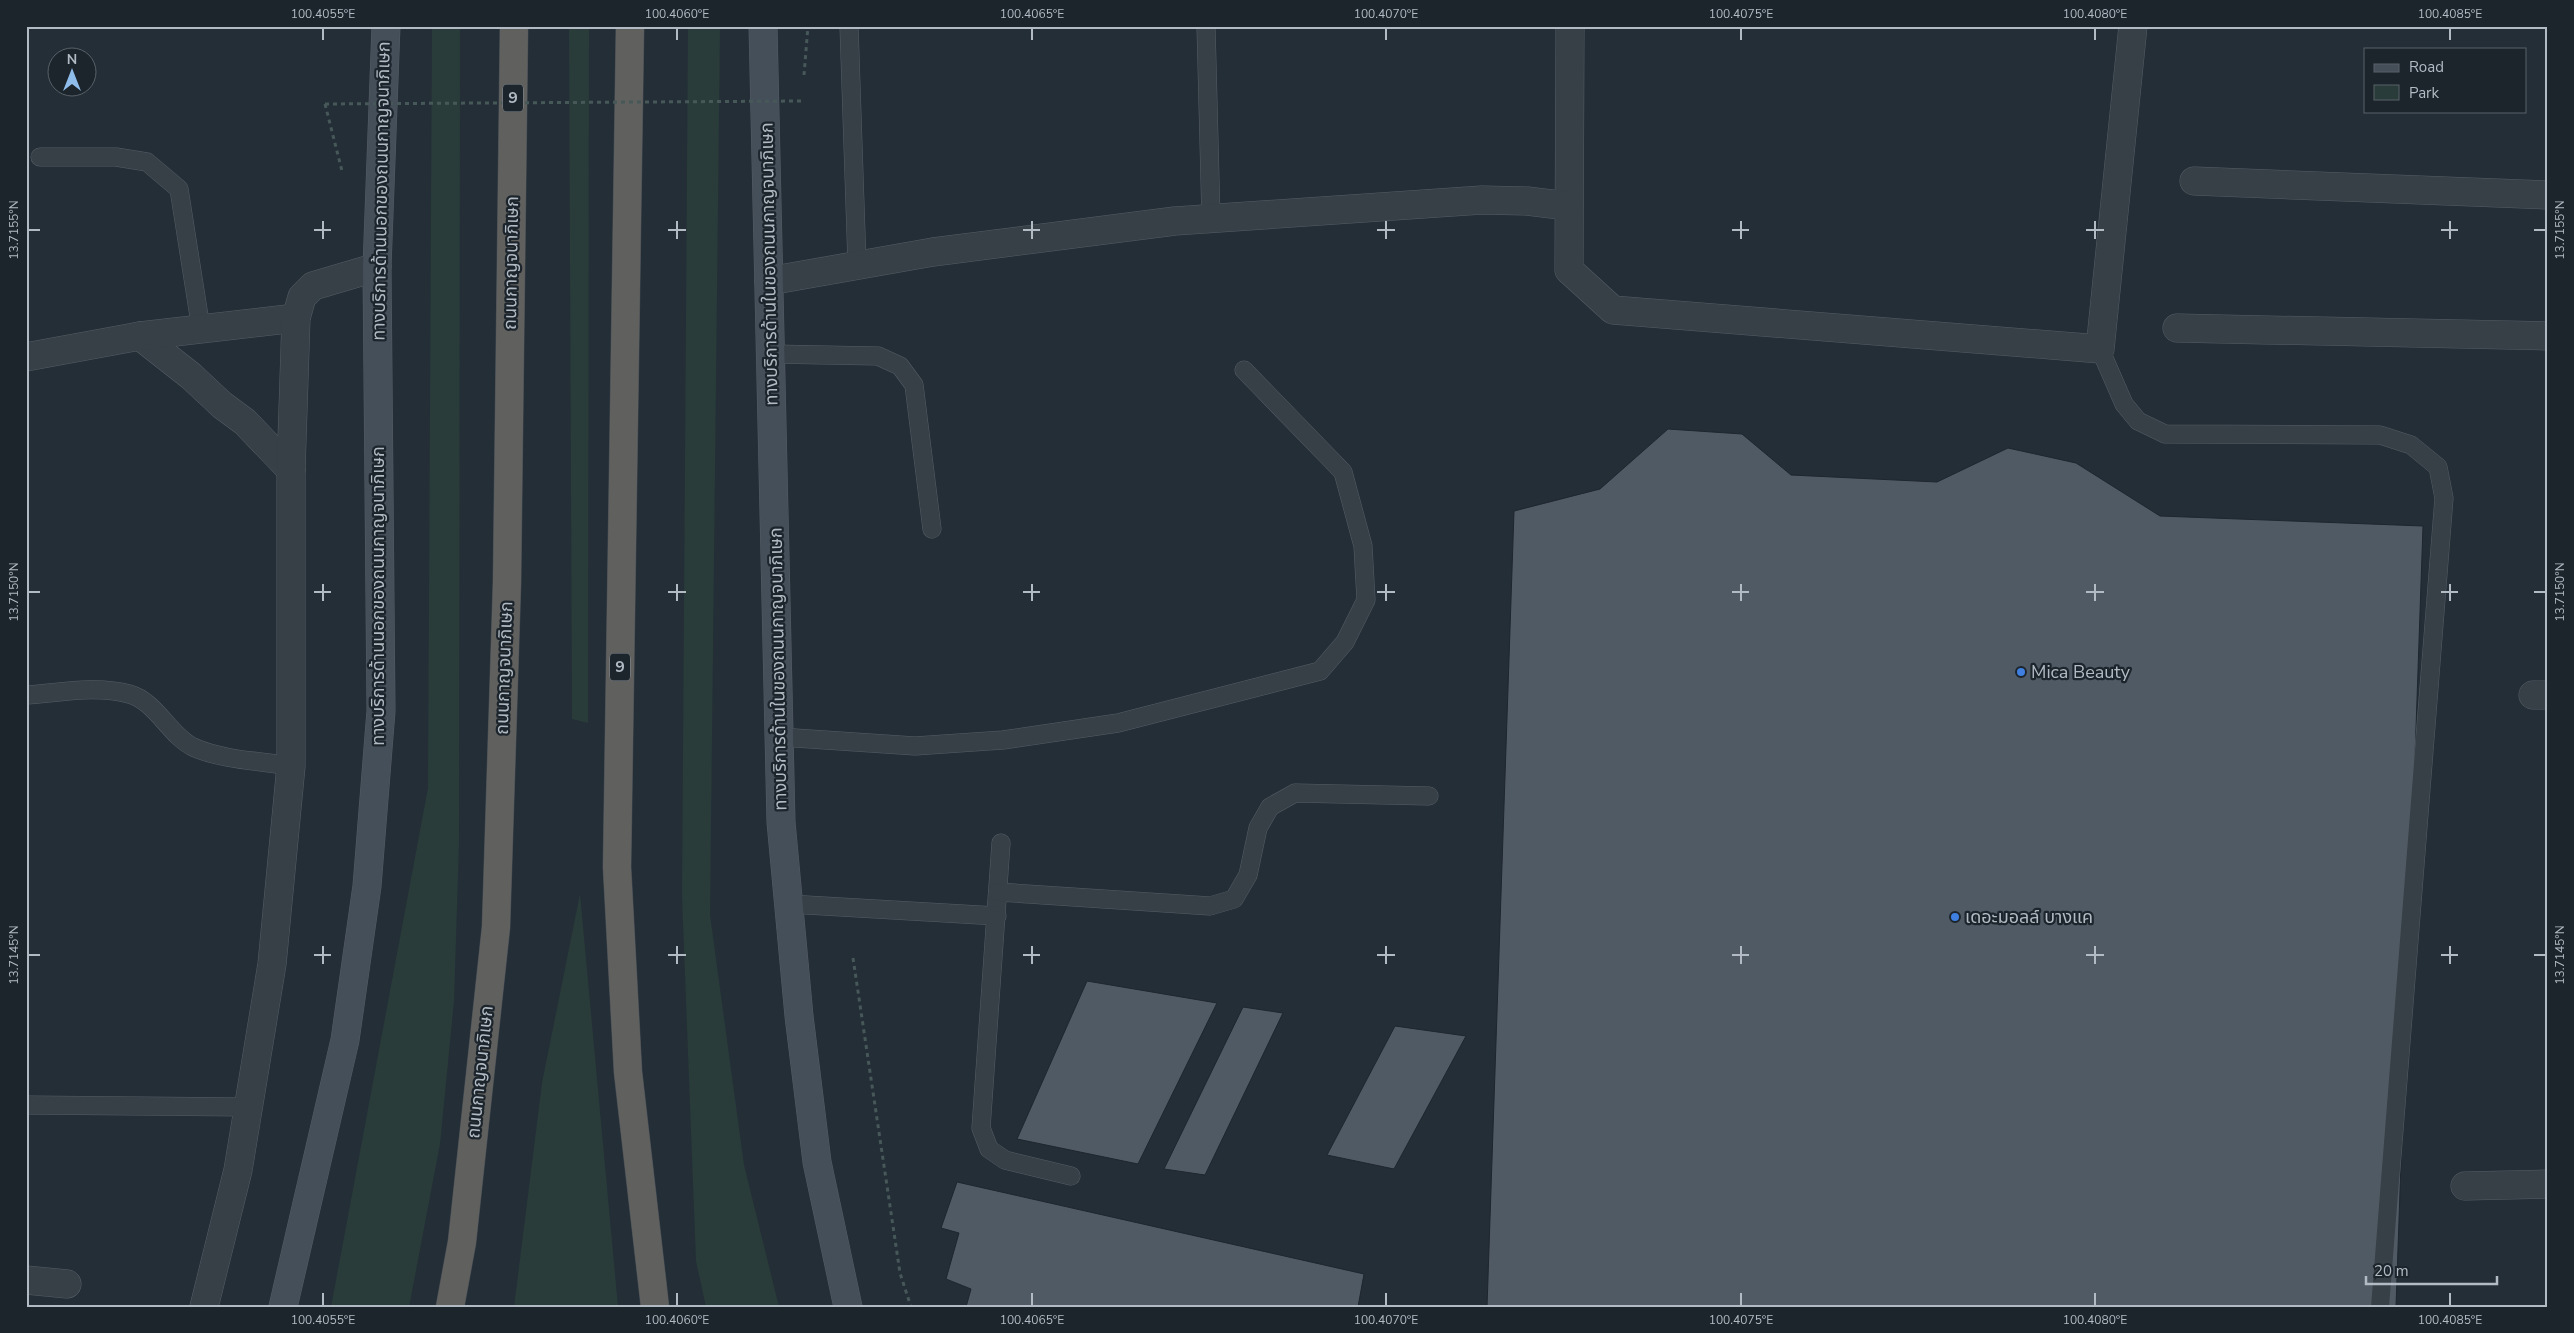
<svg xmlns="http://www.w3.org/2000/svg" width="2574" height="1333" font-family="'Nunito Sans','Noto Sans Thai',sans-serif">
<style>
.green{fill:#293c3a}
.building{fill:#4f5a65;stroke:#1e262e}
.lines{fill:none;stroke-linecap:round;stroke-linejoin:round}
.service-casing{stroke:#555d65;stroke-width:19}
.minor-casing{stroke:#555d65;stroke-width:29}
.secondary-casing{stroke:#555d65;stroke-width:29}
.trunk-casing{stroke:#424a52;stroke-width:29}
.path{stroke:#475859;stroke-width:3;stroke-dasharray:4 4;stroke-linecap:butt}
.service{stroke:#373f47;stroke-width:18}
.minor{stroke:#373f47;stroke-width:28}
.secondary{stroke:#454f5a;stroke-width:28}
.trunk{stroke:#60605e;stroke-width:28}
.path-bridge{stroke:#475859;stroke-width:3;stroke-dasharray:4 4;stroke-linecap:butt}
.ticks{fill:none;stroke:#b2bac3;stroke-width:2}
.shop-dot{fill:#3f7fe0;stroke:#1c242c;stroke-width:2}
.labels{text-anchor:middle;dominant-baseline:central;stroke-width:4.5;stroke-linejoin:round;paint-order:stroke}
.shield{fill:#1c242c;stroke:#858d96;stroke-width:1}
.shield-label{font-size:16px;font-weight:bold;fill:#b2bac3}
.street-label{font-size:18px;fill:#b2bac3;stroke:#1c242c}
.poi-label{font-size:18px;fill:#b2bac3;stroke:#1c242c;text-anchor:start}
.neatline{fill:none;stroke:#b2bac3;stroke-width:2}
.ticks-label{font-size:12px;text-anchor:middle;fill:#b2bac3}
</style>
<rect width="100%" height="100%" fill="#242e37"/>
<g class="green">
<polygon points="432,26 460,26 459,843 454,1001 440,1144 409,1307 331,1307 428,788"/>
<polygon points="569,26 589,26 588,723 572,719"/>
<polygon points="688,26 720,26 710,915 744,1165 779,1307 706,1307 696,1261 682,896"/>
<polygon points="580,894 618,1307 514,1307 542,1083"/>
</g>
<g class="building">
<polygon points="1668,429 1742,434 1791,475 1937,482 2008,448 2076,463 2160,516 2423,526 2396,1307 1487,1307 1514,511 1600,489"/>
<polygon points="1087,981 1217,1003 1138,1164 1017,1139"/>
<polygon points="1243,1007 1283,1013 1205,1175 1164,1169"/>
<polygon points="1395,1026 1466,1036 1394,1169 1327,1155"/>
<polygon points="957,1182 1364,1274 1358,1307 966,1307 971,1289 946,1279 959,1233 941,1228"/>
</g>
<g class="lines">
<defs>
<g id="service">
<polyline points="849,26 857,264"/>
<polyline points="1206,26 1211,219"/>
<polyline points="40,157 116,157 147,162 179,189 201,329"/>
<polyline points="2100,349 2124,404 2138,421 2165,434 2380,435 2411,445 2438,467 2444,498 2380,1307"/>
<polyline points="771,354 878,356 900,366 914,385 932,529"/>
<path d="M 26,695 C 59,693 96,685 129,694 C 156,701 169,735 193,747 C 222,760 260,761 291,766"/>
<polyline points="780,737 915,746 1003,740 1118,723 1320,671 1345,642 1366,600 1363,546 1343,472 1244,370"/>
<polyline points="1001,843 981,1128 989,1149 1005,1160 1071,1176"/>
<polyline points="998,892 1210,906 1234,899 1248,875 1258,828 1270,807 1295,793 1429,796"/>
<polyline points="789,904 997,916"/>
<polyline points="26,1105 247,1107"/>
</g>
<g id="minor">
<polyline points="1570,26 1569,270 1613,310 2100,349 2133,26"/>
<polyline points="2194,181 2548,195"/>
<polyline points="769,281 933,252 1175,221 1482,200 1527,201 1568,206"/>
<polyline points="2177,328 2548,336"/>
<polyline points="140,336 191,376 222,405 245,422 291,470"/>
<polyline points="26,357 140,336 296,318"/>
<polyline points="2533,695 2548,695"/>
<polyline points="2465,1186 2548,1184"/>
<polyline points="26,1280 67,1284"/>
<polyline points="204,1307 238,1170 272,964 291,766 291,470 296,318 302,297 313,286 377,267"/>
</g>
<g id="secondary">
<polyline points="763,26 781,822 799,1016 817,1162 848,1307"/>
<polyline points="283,1307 345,1040 367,886 381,711 377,267 386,26"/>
</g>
<g id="trunk">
<polyline points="630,26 617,867 628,1072 655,1307"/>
<polyline points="450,1307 462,1242 496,927 507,582 514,26"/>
</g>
</defs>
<use href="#service" class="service-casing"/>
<use href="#minor" class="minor-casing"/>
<use href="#secondary" class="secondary-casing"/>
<use href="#trunk" class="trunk-casing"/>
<g class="path">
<polyline points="804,75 808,26"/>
<polyline points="325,104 342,171"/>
<polyline points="853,958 900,1273 911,1307"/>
</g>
<use href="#service" class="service"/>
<use href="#minor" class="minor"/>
<use href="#secondary" class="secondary"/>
<use href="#trunk" class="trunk"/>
<polyline class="path-bridge" points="325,104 802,101"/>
</g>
<path class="ticks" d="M 323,28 L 323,40M 677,28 L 677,40M 1032,28 L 1032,40M 1386,28 L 1386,40M 1741,28 L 1741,40M 2095,28 L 2095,40M 2450,28 L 2450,40M 323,221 L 323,239M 677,221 L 677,239M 1032,221 L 1032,239M 1386,221 L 1386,239M 1741,221 L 1741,239M 2095,221 L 2095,239M 2450,221 L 2450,239M 28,230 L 40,230M 314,230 L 331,230M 668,230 L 686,230M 1023,230 L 1040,230M 1377,230 L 1395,230M 1732,230 L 1749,230M 2086,230 L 2104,230M 2441,230 L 2458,230M 2534,230 L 2546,230M 323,584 L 323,601M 677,584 L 677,601M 1032,584 L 1032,601M 1386,584 L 1386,601M 1741,584 L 1741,601M 2095,584 L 2095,601M 2450,584 L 2450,601M 28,592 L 40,592M 314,592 L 331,592M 668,592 L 686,592M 1023,592 L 1040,592M 1377,592 L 1395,592M 1732,592 L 1749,592M 2086,592 L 2104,592M 2441,592 L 2458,592M 2534,592 L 2546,592M 323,946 L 323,964M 677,946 L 677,964M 1032,946 L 1032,964M 1386,946 L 1386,964M 1741,946 L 1741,964M 2095,946 L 2095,964M 2450,946 L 2450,964M 28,955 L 40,955M 314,955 L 331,955M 668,955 L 686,955M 1023,955 L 1040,955M 1377,955 L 1395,955M 1732,955 L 1749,955M 2086,955 L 2104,955M 2441,955 L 2458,955M 2534,955 L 2546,955M 323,1293 L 323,1306M 677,1293 L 677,1306M 1032,1293 L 1032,1306M 1386,1293 L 1386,1306M 1741,1293 L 1741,1306M 2095,1293 L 2095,1306M 2450,1293 L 2450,1306"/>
<g class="shop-dot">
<circle cx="2021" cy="672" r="5"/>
<circle cx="1955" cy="917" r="5"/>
</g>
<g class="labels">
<g class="shield">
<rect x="503" y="84.5" width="20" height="27" rx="4"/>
<rect x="610" y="653.5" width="20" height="27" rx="4"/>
</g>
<g class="shield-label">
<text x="513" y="98">9</text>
<text x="620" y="667">9</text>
</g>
<g class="street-label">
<text transform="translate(381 191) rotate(-89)">ทางบริการด้านนอกของถนนกาญจนาภิเษก</text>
<text transform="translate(511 263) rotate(-89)">ถนนกาญจนาภิเษก</text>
<text transform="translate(769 264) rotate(-91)">ทางบริการด้านในของถนนกาญจนาภิเษก</text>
<text transform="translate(378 596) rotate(-90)">ทางบริการด้านนอกของถนนกาญจนาภิเษก</text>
<text transform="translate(504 668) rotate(-88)">ถนนกาญจนาภิเษก</text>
<text transform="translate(778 669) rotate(-91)">ทางบริการด้านในของถนนกาญจนาภิเษก</text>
<text transform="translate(480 1072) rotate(-84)">ถนนกาญจนาภิเษก</text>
</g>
<g class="poi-label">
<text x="2031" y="672">Mica Beauty</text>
<text x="1965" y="917">เดอะมอลล์ บางแค</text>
</g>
</g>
<rect width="2574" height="1333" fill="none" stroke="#1c242c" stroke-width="55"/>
<rect x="2364" y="48" width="162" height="65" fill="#1c242c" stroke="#586068"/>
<rect x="2374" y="64" width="25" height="8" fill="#454f5a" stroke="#586068"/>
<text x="2409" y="72" font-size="15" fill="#b2bac3">Road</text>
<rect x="2374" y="85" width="25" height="15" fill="#293c3a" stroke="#586068"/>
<text x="2409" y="98" font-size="15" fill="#b2bac3">Park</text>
<g transform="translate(72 72)"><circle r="24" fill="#1c242c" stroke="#586068"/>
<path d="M0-4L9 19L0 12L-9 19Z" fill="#8fbdeb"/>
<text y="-8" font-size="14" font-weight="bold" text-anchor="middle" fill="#b2bac3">N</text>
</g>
<path d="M2366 1276v8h131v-8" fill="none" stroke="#b2bac3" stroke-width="2.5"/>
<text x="2374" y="1276" font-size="15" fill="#b2bac3" stroke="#1c242c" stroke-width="4" paint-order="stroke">20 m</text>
<rect x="28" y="28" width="2518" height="1278" class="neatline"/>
<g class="ticks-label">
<text x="323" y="18">100.4055°E</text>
<text x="677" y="18">100.4060°E</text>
<text x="1032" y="18">100.4065°E</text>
<text x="1386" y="18">100.4070°E</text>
<text x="1741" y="18">100.4075°E</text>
<text x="2095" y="18">100.4080°E</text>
<text x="2450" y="18">100.4085°E</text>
<text transform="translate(14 230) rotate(-90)" y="4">13.7155°N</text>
<text transform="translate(2560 230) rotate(-90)" y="4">13.7155°N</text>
<text transform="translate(14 592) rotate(-90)" y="4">13.7150°N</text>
<text transform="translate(2560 592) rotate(-90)" y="4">13.7150°N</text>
<text transform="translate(14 955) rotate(-90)" y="4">13.7145°N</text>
<text transform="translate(2560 955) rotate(-90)" y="4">13.7145°N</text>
<text x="323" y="1324">100.4055°E</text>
<text x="677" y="1324">100.4060°E</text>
<text x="1032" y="1324">100.4065°E</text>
<text x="1386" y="1324">100.4070°E</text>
<text x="1741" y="1324">100.4075°E</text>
<text x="2095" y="1324">100.4080°E</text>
<text x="2450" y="1324">100.4085°E</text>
</g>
</svg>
